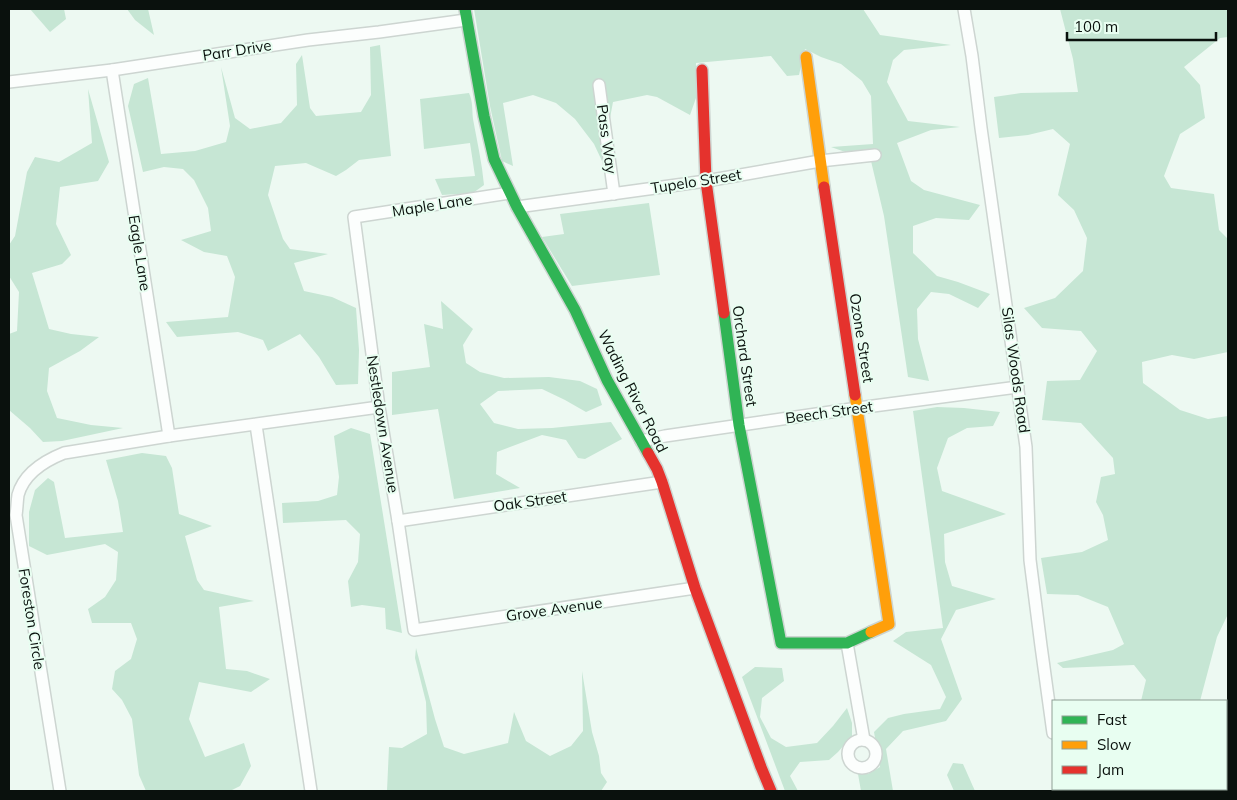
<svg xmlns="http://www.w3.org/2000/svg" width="1237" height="800" font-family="Mulish,sans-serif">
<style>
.green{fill:#c6e6d4}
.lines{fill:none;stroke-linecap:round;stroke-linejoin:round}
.street-casing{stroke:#cdd5d1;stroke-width:14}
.fast-casing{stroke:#cdd5d1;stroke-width:14}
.slow-casing{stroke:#cdd5d1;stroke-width:14}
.jam-casing{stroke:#cdd5d1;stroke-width:14}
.street{stroke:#fcfefd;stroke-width:11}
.fast{stroke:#30b455;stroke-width:11}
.slow{stroke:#ff9f0a;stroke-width:11}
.jam{stroke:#e5322d;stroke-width:11}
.labels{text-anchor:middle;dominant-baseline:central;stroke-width:4;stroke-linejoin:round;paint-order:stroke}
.street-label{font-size:15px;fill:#0a110d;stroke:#e8fef1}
</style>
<rect width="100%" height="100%" fill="#edf9f2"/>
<g class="green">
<polygon points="30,9 64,9 66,19 50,32"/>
<polygon points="127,9 148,9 154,35 135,20"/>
<polygon points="474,9 863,9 880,35 951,45 904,50 893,60 887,82 908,121 960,127 931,130 897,143 911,181 924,190 980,205 969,220 936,218 913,226 913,253 937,276 958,282 990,294 978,308 949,294 931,292 917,309 918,339 929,381 908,377 884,216 871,161 831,147 873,144 871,96 862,81 841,64 821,57 805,49 799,75 787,76 771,56 696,63 696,98 690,115 657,97 647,95 613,102 602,161 594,144 575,119 556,103 533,95 503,103 513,166 502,161 490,106"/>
<polygon points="1060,9 1228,9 1228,37 1220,38 1184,67 1200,85 1205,118 1180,134 1164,176 1171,188 1214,194 1219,230 1228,239 1228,352 1194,359 1172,355 1142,362 1143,383 1180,410 1208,419 1228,416 1228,614 1217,637 1200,701 1141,701 1146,680 1134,665 1063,668 1057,663 1113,650 1124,644 1108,607 1078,595 1047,594 1041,558 1082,552 1108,540 1103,515 1096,502 1101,477 1115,474 1113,458 1081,423 1042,420 1047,381 1080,380 1097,351 1081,331 1042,328 1024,308 1055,298 1083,271 1087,238 1074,210 1058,195 1070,144 1053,129 1028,135 999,138 994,97 1021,93 1078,92 1073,59"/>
<polygon points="380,45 391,156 359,160 346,170 336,176 306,163 275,166 268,195 283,239 290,249 328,254 294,263 304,291 332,297 356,308 359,350 358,384 336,385 319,357 300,334 268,351 263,340 238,332 177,337 166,322 228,317 235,277 227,256 204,252 181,240 211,231 208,208 194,180 183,169 164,167 143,172 128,106 134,84 148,78 161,154 195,151 226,142 230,126 221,67 235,118 250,129 281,123 297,105 296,64 302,55 310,108 316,116 361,112 371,95 370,47"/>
<polygon points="88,89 109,162 98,181 60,187 56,224 71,255 62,264 32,273 49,329 71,334 99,337 80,351 49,368 47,391 57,418 91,425 123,428 62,441 43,442 30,428 9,410 9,334 17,331 19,292 9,276 9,245 15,236 27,172 35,157 59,162 92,143"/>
<path d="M 469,93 C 473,102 472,110 473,119 C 477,141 482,163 484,185 L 473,193 L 442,195 L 435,179 L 475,176 L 470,143 L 424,149 L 420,99 Z"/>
<polygon points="649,203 660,275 572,286 542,237 564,234 560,214"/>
<polygon points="441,301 473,329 463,345 466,363 480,372 504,378 549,377 580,381 597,389 602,405 586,412 565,400 542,389 498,391 480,404 494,423 518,429 552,428 611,422 622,439 585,459 578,458 566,440 542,435 497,452 496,474 520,488 454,499 438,409 392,415 392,372 430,367 424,324 443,329"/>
<polygon points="937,407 964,408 1000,412 993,426 967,428 948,438 937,468 942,491 1006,514 944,534 945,562 952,586 996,599 956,610 941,639 962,699 946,721 903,731 886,749 893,791 861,791 858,774 868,774 880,767 874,732 888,718 904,714 940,709 946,697 931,665 893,641 906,632 943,628 913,411"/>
<polygon points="351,428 370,434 402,633 386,629 385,608 362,605 351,607 348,581 358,562 360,534 346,520 283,523 282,503 318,501 337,495 339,477 334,436"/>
<polygon points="142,453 166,456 172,468 179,514 212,526 185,536 197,580 204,590 254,601 219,607 226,669 247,671 270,679 251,692 199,682 189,719 205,757 244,743 251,766 240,786 230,791 146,791 139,775 132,719 122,700 112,689 115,671 131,659 137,639 131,623 92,623 88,609 105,597 116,580 118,552 105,544 47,555 29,546 29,512 35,490 48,478 54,482 65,538 123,532 118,501 106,460"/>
<polygon points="416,648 435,719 444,747 464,754 508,743 514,712 526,741 550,756 571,746 583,731 582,671 592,732 599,756 601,773 607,782 601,791 387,791 389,747 402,748 427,734 426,702 415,658"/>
<polygon points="755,667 782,668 784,681 762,698 760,717 771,738 786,747 817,743 833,726 847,708 852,723 852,736 838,752 829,760 800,762 790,776 798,791 785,791 742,677"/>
<polygon points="953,763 963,764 975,791 954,791 947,775"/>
</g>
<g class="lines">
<defs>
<g id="street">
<polyline points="964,9 972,56 981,128 1026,447 1030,560 1041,646 1053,733"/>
<polyline points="112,70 169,436"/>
<polyline points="9,82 112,70 308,40 379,32 466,20"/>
<polyline points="599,85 614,194"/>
<polyline points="510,193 354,217 379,407 398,521 414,630 695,588"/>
<polyline points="517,207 706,181 820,161 875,155"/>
<polyline points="256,425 311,791"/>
<polyline points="641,441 665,436 858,408 1018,387"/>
<polyline points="398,521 662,482"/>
<polyline points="847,643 864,740"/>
<circle cx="862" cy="754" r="14"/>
<polyline points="1061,789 1062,791"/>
<path d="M 60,791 L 16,515 C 17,509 17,502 18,495 C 24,473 44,461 64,453 L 169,436 L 379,407"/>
</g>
<g id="fast">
<polyline points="465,9 484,116 494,159 517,207 575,310 607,380 648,453"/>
<polyline points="724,313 739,425 781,643 847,643 871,632"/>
</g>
<g id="slow">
<polyline points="806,57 824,187"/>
<polyline points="855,395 889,624 871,632"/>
</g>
<g id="jam">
<polyline points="702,70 706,181 724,313"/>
<polyline points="824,187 855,395"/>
<polyline points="648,453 657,469 662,482 695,588 761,767 771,791"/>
</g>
</defs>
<use href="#street" class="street-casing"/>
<use href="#fast" class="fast-casing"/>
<use href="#slow" class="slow-casing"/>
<use href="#jam" class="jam-casing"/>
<use href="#street" class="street"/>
<use href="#fast" class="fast"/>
<use href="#slow" class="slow"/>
<use href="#jam" class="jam"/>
</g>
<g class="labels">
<g class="street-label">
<text transform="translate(237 50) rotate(-9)">Parr Drive</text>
<text transform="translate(607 139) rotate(82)">Pass Way</text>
<text transform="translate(696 181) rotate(-9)">Tupelo Street</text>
<text transform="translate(432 205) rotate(-9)">Maple Lane</text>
<text transform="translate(140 253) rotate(81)">Eagle Lane</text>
<text transform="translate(862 338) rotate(81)">Ozone Street</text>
<text transform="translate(745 356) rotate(82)">Orchard Street</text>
<text transform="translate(1016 370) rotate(82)">Silas Woods Road</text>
<text transform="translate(633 391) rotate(63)">Wading River Road</text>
<text transform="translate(829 412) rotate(-8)">Beech Street</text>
<text transform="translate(383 424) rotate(81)">Nestledown Avenue</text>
<text transform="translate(530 501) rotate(-8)">Oak Street</text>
<text transform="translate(554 609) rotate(-8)">Grove Avenue</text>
<text transform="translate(32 619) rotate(81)">Foreston Circle</text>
</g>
</g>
<rect width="1237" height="800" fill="none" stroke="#0a110d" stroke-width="20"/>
<rect x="1052" y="700" width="175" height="90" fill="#e8fef1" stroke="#8f9f96"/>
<rect x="1062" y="716" width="25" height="8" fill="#30b455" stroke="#8f9f96"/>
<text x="1097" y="725" font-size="15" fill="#0a110d">Fast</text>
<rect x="1062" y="741" width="25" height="8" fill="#ff9f0a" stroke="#8f9f96"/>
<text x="1097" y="750" font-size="15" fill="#0a110d">Slow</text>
<rect x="1062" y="766" width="25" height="8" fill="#e5322d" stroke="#8f9f96"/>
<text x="1097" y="775" font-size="15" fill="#0a110d">Jam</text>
<path d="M1067 32v8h149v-8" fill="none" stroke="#0a110d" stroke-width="2.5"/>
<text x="1074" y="32" font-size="15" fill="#0a110d" stroke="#e8fef1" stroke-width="4" paint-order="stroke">100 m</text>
</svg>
